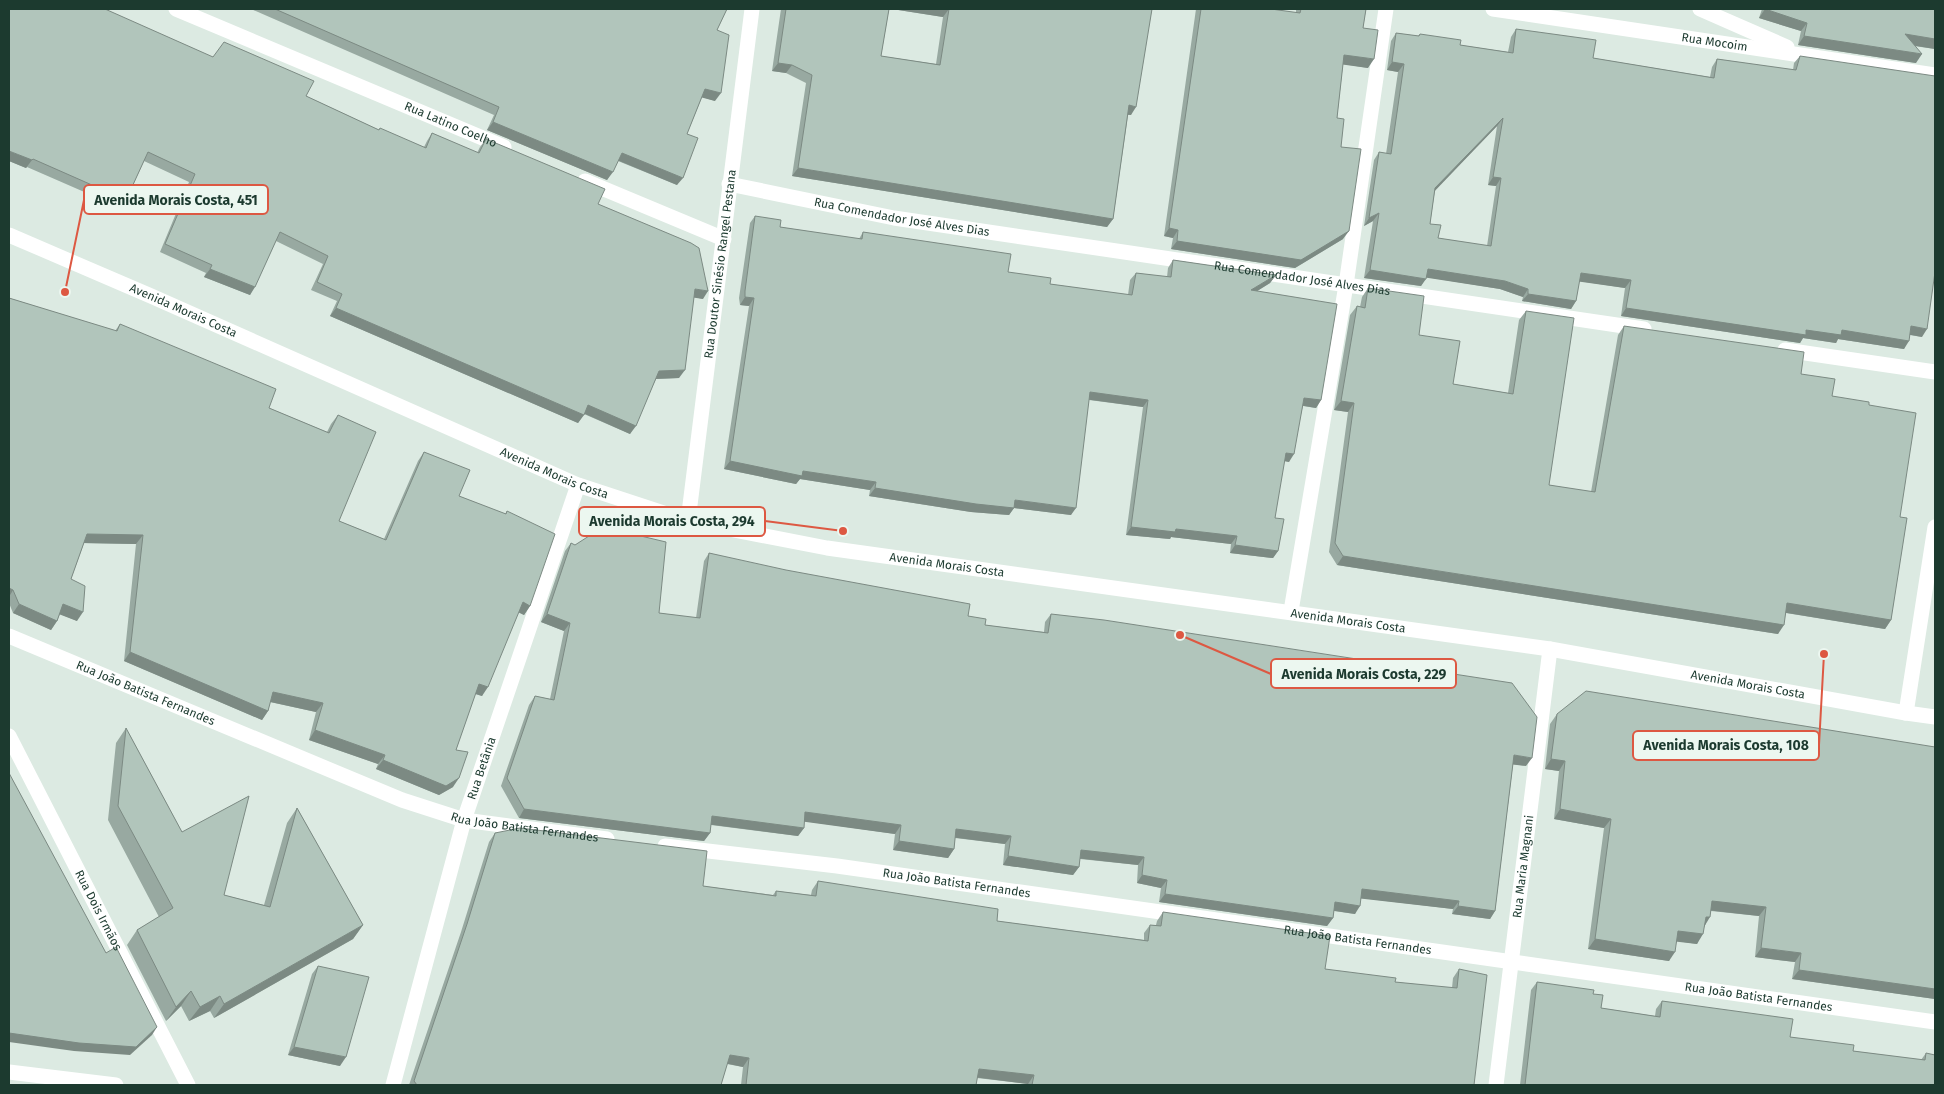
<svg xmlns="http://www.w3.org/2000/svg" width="1944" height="1094" font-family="'Fira Sans',sans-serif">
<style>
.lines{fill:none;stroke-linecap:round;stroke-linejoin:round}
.minor{stroke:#fff;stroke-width:15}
.wall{fill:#98a9a1;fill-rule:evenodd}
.shaded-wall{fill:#7c8a83}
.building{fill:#b1c5bb;stroke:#7c8a83;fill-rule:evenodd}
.labels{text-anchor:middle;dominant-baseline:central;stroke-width:4;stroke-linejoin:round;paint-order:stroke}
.street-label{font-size:12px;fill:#1c3a2f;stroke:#ecf7f0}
.leader{fill:none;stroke:#dd5842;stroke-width:2}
.callout-dot{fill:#dd5842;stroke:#ecf7f0;stroke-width:2}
.callout{fill:#ecf7f0;stroke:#dd5842;stroke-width:2}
.callout-label{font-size:14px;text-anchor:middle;font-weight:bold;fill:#1c3a2f}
</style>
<rect width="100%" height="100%" fill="#dceae2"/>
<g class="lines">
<g class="minor">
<path id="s1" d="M 176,9 L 504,147"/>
<path id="s2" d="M 1493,9 L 1935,75"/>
<polyline points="1700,9 1787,47"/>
<polyline points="585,181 724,239"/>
<path id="s3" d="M 729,184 L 894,218 L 1644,329"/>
<path id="s4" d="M 9,235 L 151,296 L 578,485 L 688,521 L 827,548 L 1550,649 L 1906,713 L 1935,717"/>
<polyline points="1785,350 1935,372"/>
<path id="s5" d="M 688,521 L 752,9"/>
<polyline points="1291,611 1346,285 1386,9"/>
<path id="s6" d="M 9,636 L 402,800 L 464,820 L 607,839"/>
<polyline points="1906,713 1935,527"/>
<path id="s7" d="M 9,736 L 188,1085"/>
<path id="s8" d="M 665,846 L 837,866 L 1935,1022"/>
<polyline points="9,1072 116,1085"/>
<path id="s9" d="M 393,1085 L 464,820 L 578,485"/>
<path id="s10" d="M 1496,1085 L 1550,649"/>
</g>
</g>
<g class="wall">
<polygon points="251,9 727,9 717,30 715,101 702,97 687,134 677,185 618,161 607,180 487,130 494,115"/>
<polygon points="781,9 889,9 881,56 936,64 943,17 892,9 1152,9 1131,115 1128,115 1113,219 1107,227 792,176 806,83 786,73 772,71"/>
<polygon points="1196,9 1271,9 1296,13 1296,9 1366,9 1363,28 1368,68 1343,64 1337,118 1341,147 1343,239 1295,268 1171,249 1173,238 1164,236"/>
<polygon points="1762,9 1935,9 1935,49 1914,46 1916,63 1798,45 1801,31 1759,18"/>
<path d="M 1516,29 L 1593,58 L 1710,77 L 1712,67 L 1717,59 L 1793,70 L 1794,63 L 1800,56 L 1922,337 L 1910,335 L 1904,349 L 1838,339 L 1836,343 L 1803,338 L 1800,343 L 1621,316 L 1625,288 L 1579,281 L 1576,301 L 1571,309 L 1522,301 L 1523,297 L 1500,289 L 1426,277 L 1421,286 L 1364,278 L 1373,221 L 1364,226 L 1374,160 L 1379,152 L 1386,154 L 1398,72 L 1387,70 L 1391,41 L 1396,33 L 1418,36 L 1420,34 L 1460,45 L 1508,52 L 1511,37 ZM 1497,126 L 1488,185 L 1496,186 L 1487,246 L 1438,238 L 1430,224 L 1435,190 Z"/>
<polygon points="213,57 306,96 379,130 424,147 427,141 432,133 477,153 480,147 486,139 598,204 703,299 694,297 679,378 656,379 630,434 584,414 578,423 330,316 337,301 311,290 323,264 276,241 250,295 204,277 206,273 160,252 189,182 144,161 126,200 121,208 27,167 26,168 9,161"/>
<polygon points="755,216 780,227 859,239 863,232 1050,284 1128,295 1130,280 1136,273 1167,277 1168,268 1173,260 1276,275 1270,283 1257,291 1321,400 1316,408 1303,406 1289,462 1284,461 1275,518 1278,551 1273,558 1230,553 1231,544 1171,537 1170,539 1126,535 1143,407 1089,400 1071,515 1014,508 1009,515 971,512 869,496 870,490 800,479 796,484 724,469 749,306 740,305 739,298 750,223"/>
<polygon points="1368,288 1419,335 1453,384 1508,393 1519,320 1526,311 1549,485 1591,492 1618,335 1624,326 1801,374 1832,396 1869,405 1900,517 1891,620 1885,629 1786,613 1778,634 1337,565 1329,552 1348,412 1334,410 1350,315 1357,306 1360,307 1362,297"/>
<polygon points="9,298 115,331 120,324 269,408 327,432 331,424 338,415 339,521 384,539 418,461 424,452 459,496 505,514 507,511 530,606 524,615 518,612 482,696 475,694 456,750 453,787 439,795 376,769 378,764 309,740 316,712 270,702 268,711 262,720 124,661 136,544 84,543 71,579 77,621 60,614 57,621 51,630 13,613 9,603"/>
<polygon points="571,543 659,613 696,618 704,561 709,553 968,616 985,625 1044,632 1045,622 1051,614 1526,766 1513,764 1495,911 1490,919 1452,914 1453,909 1361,898 1355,914 1334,911 1333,918 1327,926 1159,902 1161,888 1137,883 1138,865 1080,859 1079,867 1073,875 1003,865 1005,844 955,838 954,849 948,858 893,850 895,834 804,821 804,828 798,836 711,825 710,833 704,841 519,818 501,786 529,705 535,696 550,699 564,631 541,622 565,551"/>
<polygon points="1557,714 1935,747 1935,999 1792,979 1795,962 1755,957 1759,916 1711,911 1697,944 1677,941 1669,961 1588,949 1604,828 1554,819 1559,771 1545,769 1550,724"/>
<polygon points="126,728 182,832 224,895 264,905 287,823 297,808 363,925 353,939 214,1018 210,1011 189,1021 181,1006 166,1021 127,945 137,930 159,917 108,820 116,743"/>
<polygon points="495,833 703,886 773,895 776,891 811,895 812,890 818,881 997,921 1144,940 1144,933 1150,925 1156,925 1157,921 1163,912 1325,969 1395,982 1452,988 1453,978 1459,969 1474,1085 1028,1085 1028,1084 977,1078 976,1085 741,1085 743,1067 727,1064 721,1085 409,1085 461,932 489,842"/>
<polygon points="318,966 340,1066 288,1055 312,974"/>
<polygon points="1537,982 1593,994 1601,1008 1655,1016 1656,1009 1662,1001 1790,1037 1853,1051 1921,1060 1926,1053 1935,1085 1520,1085 1531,990"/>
</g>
<g class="shaded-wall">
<polygon points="892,9 949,9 943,17"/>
<polygon points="1765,9 1807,23 1801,31 1759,18"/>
<polygon points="1905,34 1935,39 1935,49 1898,43"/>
<polygon points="1804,36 1922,54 1916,63 1798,45"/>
<polygon points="1344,55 1374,59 1368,68 1339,64"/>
<polygon points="1392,62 1404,64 1398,72 1387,70"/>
<polygon points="778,63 792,65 786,73 772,71"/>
<polygon points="705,89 721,93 715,101 700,97"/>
<polygon points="1129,105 1136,107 1131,115 1124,114"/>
<polygon points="1503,118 1497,126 1430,196 1435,188"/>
<polygon points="493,122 613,172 607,180 487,130"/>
<polygon points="9,151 32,160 26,168 9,161"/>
<polygon points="622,153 683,178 677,185 617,160"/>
<polygon points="798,168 1113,219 1107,227 792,176"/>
<polygon points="1493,177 1501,178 1496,186 1488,185"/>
<polygon points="1379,213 1373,221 1364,226 1369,218"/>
<polygon points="1169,228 1178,230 1173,238 1164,236"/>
<polygon points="1349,231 1343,239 1295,268 1171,249 1177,241"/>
<polygon points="210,269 255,287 250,295 204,277"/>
<polygon points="1428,269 1505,281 1528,289 1523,297 1500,289 1422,277"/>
<polygon points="1370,270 1426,279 1421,286 1364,278"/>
<polygon points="1581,273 1631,280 1625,288 1575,281"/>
<polygon points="1276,275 1270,283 1246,298 1251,290"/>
<polygon points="695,289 708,291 703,299 690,297"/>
<polygon points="1528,294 1576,301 1571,309 1522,301"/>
<polygon points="745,297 754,298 749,306 740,305"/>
<polygon points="336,308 584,415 578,423 330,316"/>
<polygon points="1626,308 1806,330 1842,330 1909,341 1904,349 1838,339 1836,343 1803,338 1800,343 1621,316"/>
<polygon points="1911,326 1927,329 1922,337 1906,334"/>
<polygon points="685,370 679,378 654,379 659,371"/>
<polygon points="1090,392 1148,400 1143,407 1084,399"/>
<polygon points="1304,398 1321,400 1316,408 1299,405"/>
<polygon points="1341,401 1354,403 1348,412 1334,410"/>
<polygon points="588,405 636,426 630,434 583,413"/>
<polygon points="1286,453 1294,454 1289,462 1280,460"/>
<polygon points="730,461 803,471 876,482 870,490 800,479 796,484 724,469"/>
<polygon points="875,488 1015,500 1076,508 1071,515 1014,508 1009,515 971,512 869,496"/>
<polygon points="1131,527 1176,529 1237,536 1231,544 1171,537 1170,539 1126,535"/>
<polygon points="87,534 143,535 136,544 81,543"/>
<polygon points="1235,545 1278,551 1273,558 1230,553"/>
<polygon points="1343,556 1784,625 1778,634 1337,565"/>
<polygon points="9,588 13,590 9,597"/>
<polygon points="523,602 530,606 524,615 516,611"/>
<polygon points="1787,603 1891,620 1885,629 1781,612"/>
<polygon points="19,604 57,621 51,630 13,613"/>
<polygon points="63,604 83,612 77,621 56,613"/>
<polygon points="547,614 570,623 564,631 541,622"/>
<polygon points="130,652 268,711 262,720 124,661"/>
<polygon points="479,684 488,687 482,696 473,693"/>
<polygon points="273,692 323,703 316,712 266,701"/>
<polygon points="315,730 385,755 378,764 309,740"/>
<polygon points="1514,755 1532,758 1526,766 1508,764"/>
<polygon points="1551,759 1565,761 1559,771 1545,769"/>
<polygon points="383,760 459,778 453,787 439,795 376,769"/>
<polygon points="524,809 710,833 704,841 519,818"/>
<polygon points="1560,809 1611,819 1604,828 1554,819"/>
<polygon points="805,812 901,825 895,834 799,821"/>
<polygon points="712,816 804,828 798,836 706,824"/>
<polygon points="956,829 1011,836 1005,844 950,837"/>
<polygon points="899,841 954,849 948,858 893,850"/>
<polygon points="1081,850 1144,857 1138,865 1075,858"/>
<polygon points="1008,856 1079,867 1073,875 1003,865"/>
<polygon points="1142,875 1167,880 1161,888 1137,883"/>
<polygon points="1362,889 1459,901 1453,909 1356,898"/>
<polygon points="1165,894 1333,918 1327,926 1159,902"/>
<polygon points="1712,901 1766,907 1759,916 1706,910"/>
<polygon points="1335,902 1360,906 1355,914 1329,910"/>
<polygon points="1458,906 1495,911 1490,919 1452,914"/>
<polygon points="1706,917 1710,917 1704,927"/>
<polygon points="363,925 353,939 214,1018 224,1004"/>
<polygon points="1678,931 1703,934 1697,944 1671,941"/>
<polygon points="1595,939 1675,952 1669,961 1588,949"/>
<polygon points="1761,948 1801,953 1795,962 1755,957"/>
<polygon points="1799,970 1935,989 1935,999 1792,979"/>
<polygon points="191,991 181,1006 166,1021 176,1007"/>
<polygon points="220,996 210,1011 189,1021 200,1007"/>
<polygon points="157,1027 152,1035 130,1055 74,1051 9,1042 9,1033"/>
<polygon points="294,1047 346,1057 340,1066 288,1055"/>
<polygon points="730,1055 749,1058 743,1067 724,1063"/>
<polygon points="979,1069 1034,1075 1028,1084 973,1077"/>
</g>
<g class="building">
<polygon points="9,9 105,9 213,57 224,42 314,81 306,96 379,130 380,128 426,148 432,133 479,153 486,139 605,189 598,204 691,243 699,248 708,291 695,289 685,370 659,371 636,426 588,405 584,415 336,308 342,294 317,282 328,256 280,232 255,287 210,269 212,265 165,244 195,174 148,152 126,200 33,159 32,160 9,151"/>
<polygon points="275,9 727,9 717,30 729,35 721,93 705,89 687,134 698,138 683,178 622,153 613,172 493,122 499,107"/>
<polygon points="786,9 889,9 881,56 940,65 949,9 1152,9 1136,107 1129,105 1113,219 798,168 812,75 792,65 778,63"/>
<polygon points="1201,9 1271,9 1300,13 1301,9 1366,9 1363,28 1378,30 1374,59 1344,55 1337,118 1344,119 1341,147 1361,149 1349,231 1301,260 1177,241 1178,230 1169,228"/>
<polygon points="1765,9 1935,9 1935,39 1905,34 1922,54 1804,36 1807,23"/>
<path d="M 1516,29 L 1596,40 L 1593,58 L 1714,78 L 1717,59 L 1796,70 L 1800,56 L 1935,76 L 1935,272 L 1927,329 L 1911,326 L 1909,341 L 1842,330 L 1841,335 L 1806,330 L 1806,335 L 1626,308 L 1631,280 L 1581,273 L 1576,301 L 1528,294 L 1528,289 L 1505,281 L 1428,269 L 1426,279 L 1370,270 L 1379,213 L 1369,218 L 1379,152 L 1391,154 L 1404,64 L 1392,62 L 1396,33 L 1419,36 L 1420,34 L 1461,40 L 1460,45 L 1513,53 ZM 1503,118 L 1493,177 L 1501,178 L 1491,246 L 1438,238 L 1441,225 L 1430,224 L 1435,188 Z"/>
<polygon points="755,216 781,220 780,227 862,239 863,232 1011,254 1008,272 1051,278 1050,284 1132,295 1136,273 1171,277 1173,260 1276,275 1251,290 1337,304 1321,400 1304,398 1294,454 1286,453 1275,518 1284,519 1278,551 1235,545 1237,536 1176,529 1175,532 1131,527 1148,400 1090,392 1076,508 1015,500 1014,508 976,504 875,488 876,482 803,471 802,476 730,461 754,298 745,297 745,291"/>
<polygon points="1368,288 1424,296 1419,335 1460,341 1453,384 1513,394 1526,311 1574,318 1549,485 1595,492 1624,326 1804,352 1801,374 1835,379 1832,396 1869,402 1869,405 1916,413 1900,517 1907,518 1891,620 1787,603 1784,625 1343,556 1335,543 1354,403 1341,401 1357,306 1365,308"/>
<polygon points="9,298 117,331 120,324 276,389 269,408 329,433 338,415 376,432 339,521 386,540 424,452 470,470 459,496 506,514 507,511 555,534 530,606 523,602 488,687 479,684 456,750 468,752 459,778 446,786 383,760 385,755 315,730 323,703 273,692 268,711 130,652 143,535 87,534 71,579 85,586 83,612 63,604 57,621 19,604 13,590 9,588"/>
<polygon points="603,527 666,542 659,613 700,618 709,553 786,570 970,604 968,616 986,619 985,625 1048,633 1051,614 1104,620 1512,683 1537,717 1532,758 1514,755 1495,911 1458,906 1459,901 1362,889 1360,906 1335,902 1333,918 1165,894 1167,880 1142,875 1144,857 1081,850 1079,867 1008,856 1011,836 956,829 954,849 899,841 901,825 805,812 804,828 712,816 710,833 524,809 507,778 535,696 554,700 570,623 547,614 571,543 575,545"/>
<polygon points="1586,691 1935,747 1935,989 1799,970 1801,953 1761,948 1766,907 1712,901 1710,917 1706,917 1703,934 1678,931 1675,952 1595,939 1611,819 1560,809 1565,761 1551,759 1557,714"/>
<polygon points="126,728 182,832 249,796 224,895 270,907 297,808 363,925 224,1004 220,996 200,1007 191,991 176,1007 137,930 173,908 118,806"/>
<polygon points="9,773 106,953 116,947 157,1027 136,1047 79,1043 9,1033"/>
<polygon points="520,828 707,851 703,886 776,896 776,891 816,896 818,881 998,909 997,921 1148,941 1150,925 1161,926 1163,912 1330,936 1325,969 1396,978 1395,982 1457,988 1459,969 1487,975 1474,1085 1032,1085 1034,1075 979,1069 976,1085 746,1085 749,1058 730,1055 721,1085 417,1085 414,1081 467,924 495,833"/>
<polygon points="318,966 369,977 346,1057 294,1047"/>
<polygon points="1537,982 1594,990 1593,994 1603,995 1601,1008 1660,1017 1662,1001 1793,1019 1790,1037 1854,1045 1853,1051 1925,1060 1926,1053 1935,1055 1935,1085 1525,1085"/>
</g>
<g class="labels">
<g class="street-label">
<text stroke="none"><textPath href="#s2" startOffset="224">Rua Mocoim</textPath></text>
<text stroke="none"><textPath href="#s1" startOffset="298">Rua Latino Coelho</textPath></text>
<text stroke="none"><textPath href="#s3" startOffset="176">Rua Comendador José Alves Dias</textPath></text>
<text stroke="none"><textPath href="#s5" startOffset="259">Rua Doutor Sinésio Rangel Pestana</textPath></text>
<text stroke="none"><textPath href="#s3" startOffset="581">Rua Comendador José Alves Dias</textPath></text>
<text stroke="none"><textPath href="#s4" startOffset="190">Avenida Morais Costa</textPath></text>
<text stroke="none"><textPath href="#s4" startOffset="595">Avenida Morais Costa</textPath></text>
<text stroke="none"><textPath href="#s4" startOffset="1000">Avenida Morais Costa</textPath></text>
<text stroke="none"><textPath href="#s4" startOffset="1405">Avenida Morais Costa</textPath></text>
<text stroke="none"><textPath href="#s4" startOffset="1810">Avenida Morais Costa</textPath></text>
<text stroke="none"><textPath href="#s6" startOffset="148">Rua João Batista Fernandes</textPath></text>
<text stroke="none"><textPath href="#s9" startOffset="329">Rua Betânia</textPath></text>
<text stroke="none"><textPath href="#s6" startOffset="552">Rua João Batista Fernandes</textPath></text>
<text stroke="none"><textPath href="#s10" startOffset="220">Rua Maria Magnani</textPath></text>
<text stroke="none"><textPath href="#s8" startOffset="294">Rua João Batista Fernandes</textPath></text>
<text stroke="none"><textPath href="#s7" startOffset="196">Rua Dois Irmãos</textPath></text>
<text stroke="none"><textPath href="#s8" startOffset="699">Rua João Batista Fernandes</textPath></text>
<text stroke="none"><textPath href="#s8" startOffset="1104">Rua João Batista Fernandes</textPath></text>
</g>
</g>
<path class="leader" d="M65 292L84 200M843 531L765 521M1180 635L1271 674M1824 654L1819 745"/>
<g class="callout-dot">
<circle cx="65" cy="292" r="5"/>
<circle cx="843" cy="531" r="5"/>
<circle cx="1180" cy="635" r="5"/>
<circle cx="1824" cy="654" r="5"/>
</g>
<g class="callout">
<rect x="84" y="185" width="184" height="29" rx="5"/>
<rect x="579" y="507" width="186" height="29" rx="5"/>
<rect x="1271" y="659" width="185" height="29" rx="5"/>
<rect x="1633" y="731" width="186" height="29" rx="5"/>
</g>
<g class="callout-label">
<text x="176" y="205">Avenida Morais Costa, 451</text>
<text x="672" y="526">Avenida Morais Costa, 294</text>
<text x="1364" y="679">Avenida Morais Costa, 229</text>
<text x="1726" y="750">Avenida Morais Costa, 108</text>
</g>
<rect width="1944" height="1094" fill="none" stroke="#1c3a2f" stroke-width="20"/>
</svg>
